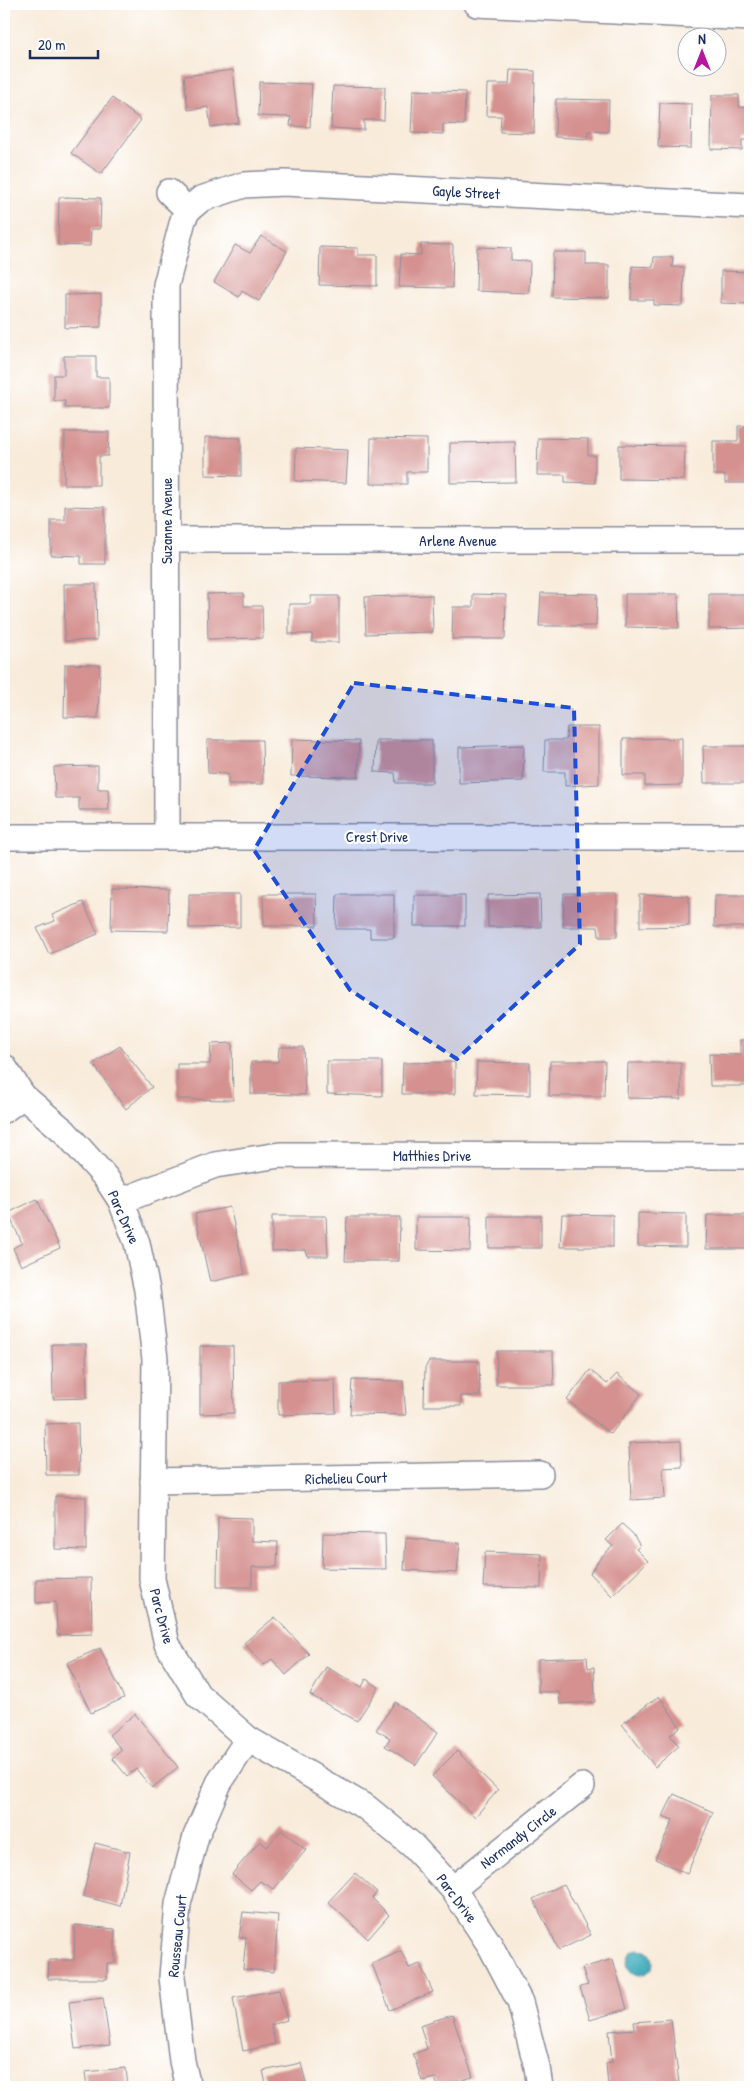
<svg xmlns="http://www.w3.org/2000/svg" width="754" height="2091" font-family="'Patrick Hand',sans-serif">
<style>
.water{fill:#3ba9ba;stroke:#2b6c8c}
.building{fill:#d4918f}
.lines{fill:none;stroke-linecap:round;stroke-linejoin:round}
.minor-casing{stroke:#8a8d9c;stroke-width:28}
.minor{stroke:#fff;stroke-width:25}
.marked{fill:#1d4ed8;fill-opacity:0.2;stroke:#1d4ed8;stroke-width:4;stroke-dasharray:10 6;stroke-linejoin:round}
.labels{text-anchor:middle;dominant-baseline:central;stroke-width:4.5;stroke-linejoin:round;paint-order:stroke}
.street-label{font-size:15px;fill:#1b2f5e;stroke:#fff}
</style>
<rect width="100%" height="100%" fill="#fff"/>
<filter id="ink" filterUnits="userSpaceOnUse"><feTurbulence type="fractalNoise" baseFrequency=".02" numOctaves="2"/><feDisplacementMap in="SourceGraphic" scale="10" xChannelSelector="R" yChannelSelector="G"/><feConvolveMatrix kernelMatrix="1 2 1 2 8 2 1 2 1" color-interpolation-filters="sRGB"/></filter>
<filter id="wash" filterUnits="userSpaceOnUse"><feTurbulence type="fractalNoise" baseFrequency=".0096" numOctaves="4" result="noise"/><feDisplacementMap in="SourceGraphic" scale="20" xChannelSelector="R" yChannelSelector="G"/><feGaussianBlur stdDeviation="1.12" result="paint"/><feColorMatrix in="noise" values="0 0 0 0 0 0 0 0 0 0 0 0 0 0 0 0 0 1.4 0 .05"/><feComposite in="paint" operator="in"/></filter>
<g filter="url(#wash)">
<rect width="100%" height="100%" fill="#f8ebda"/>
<circle class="water" cx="640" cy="1962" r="13"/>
<g id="blocks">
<g class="building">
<polygon points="233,70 239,123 211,127 208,107 188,110 184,76"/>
<polygon points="510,70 535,71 534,133 500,132 501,116 486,116 487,84 509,84"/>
<polygon points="259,82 312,84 310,127 290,126 291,117 258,116"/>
<polygon points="333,86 385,87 384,120 364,120 364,130 331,128"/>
<polygon points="413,90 465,92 464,125 443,124 443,134 411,133"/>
<polygon points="712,95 739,95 739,107 750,108 750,140 742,140 742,150 711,149"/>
<polygon points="112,98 141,120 101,174 71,153"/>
<polygon points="556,99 609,100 608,132 588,131 588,139 555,137"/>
<polygon points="660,103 692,104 691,148 658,147"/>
<polygon points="59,197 101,198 100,229 91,229 90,246 58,245"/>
<polygon points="261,236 287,251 259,301 242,291 239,297 214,282 235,245 250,253"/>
<polygon points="421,244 453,245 452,288 399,287 401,254 421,255"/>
<polygon points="320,247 358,248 358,255 377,255 377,286 319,285"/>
<polygon points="477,247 511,248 511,260 530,261 529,293 476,291"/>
<polygon points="553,252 586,252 586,265 609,265 609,298 552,297"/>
<polygon points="654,257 673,257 672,267 684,267 683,306 654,305 654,300 631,300 632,266 653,267"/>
<polygon points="721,271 750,272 750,304 721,303"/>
<polygon points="101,294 101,327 65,328 65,295"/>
<polygon points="64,356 96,356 96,377 109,377 109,408 65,408 65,401 54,401 54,375 64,375"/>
<polygon points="738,426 750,426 750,483 725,483 725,475 713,475 713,441 738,441"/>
<polygon points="65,432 109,432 108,456 99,456 99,485 64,485"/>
<polygon points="205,437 241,438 241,476 205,475"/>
<polygon points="371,438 427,439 427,472 407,472 407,484 370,484"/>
<polygon points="538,438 588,439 588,455 595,455 595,483 565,482 565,475 537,475"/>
<polygon points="515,442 516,482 450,483 450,443"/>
<polygon points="619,445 685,446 684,480 619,479"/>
<polygon points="296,448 348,450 346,483 295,481"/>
<polygon points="65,506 105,507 105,564 81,564 81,556 51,555 51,520 65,520"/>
<polygon points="64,584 96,584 97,640 65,641"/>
<polygon points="244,593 244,606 262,606 263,638 208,639 207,594"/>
<polygon points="541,593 597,594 596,626 539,626"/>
<polygon points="473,594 506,595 505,639 452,639 453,607 473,607"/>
<polygon points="625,594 678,594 679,628 625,627"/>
<polygon points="709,594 750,594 750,628 709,629"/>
<polygon points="432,595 433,632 366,634 365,597"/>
<polygon points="311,596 339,596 339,642 312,642 312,634 289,634 289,604 311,604"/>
<polygon points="65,664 100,665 98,718 64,717"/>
<polygon points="567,727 599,727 599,784 565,786 565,772 544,772 545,740 566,740"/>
<polygon points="682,738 682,785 645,786 645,775 623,775 623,739"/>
<polygon points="292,739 359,741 358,777 291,776"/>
<polygon points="207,740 262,740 263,784 228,784 228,774 208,773"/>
<polygon points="376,740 432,740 432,783 396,783 395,773 375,772"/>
<polygon points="524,745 523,781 459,783 459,747"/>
<polygon points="703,746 750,746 750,776 749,776 748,783 704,783"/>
<polygon points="98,766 98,789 108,789 109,810 79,810 79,798 55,798 54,767"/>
<polygon points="112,889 169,890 168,931 111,930"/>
<polygon points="189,894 240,894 240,927 189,928"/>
<polygon points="263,894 316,894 317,926 264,926"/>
<polygon points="337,894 394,894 394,938 370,938 370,929 336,929"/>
<polygon points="540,894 541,927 488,927 488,895"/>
<polygon points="564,894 617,894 617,937 599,937 598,927 563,927"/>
<rect x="414" y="895" width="51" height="31"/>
<polygon points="640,895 689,896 689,926 640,927"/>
<polygon points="715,895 750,895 750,927 714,927"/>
<polygon points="83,902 98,934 49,954 37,928 55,921 52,915"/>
<polygon points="740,1040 750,1040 750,1086 710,1086 709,1054 740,1055"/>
<polygon points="232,1043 233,1100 177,1099 177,1064 210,1064 211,1044"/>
<polygon points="120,1046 152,1087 126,1109 93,1064"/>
<polygon points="279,1047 303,1047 305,1095 251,1094 251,1062 278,1062"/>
<polygon points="327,1061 382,1061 382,1096 327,1094"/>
<polygon points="550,1061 605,1061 604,1096 549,1096"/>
<polygon points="455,1062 455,1094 402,1094 403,1063"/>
<polygon points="477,1062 530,1063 530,1095 476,1094"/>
<polygon points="628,1063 681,1063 681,1099 627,1098"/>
<polygon points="37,1199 60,1248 21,1266 13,1248 22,1243 8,1213"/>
<polygon points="230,1207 245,1274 210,1282 195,1214"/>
<polygon points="638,1213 686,1214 686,1247 638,1246"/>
<polygon points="562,1214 613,1215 613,1247 560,1247"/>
<polygon points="707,1215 750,1215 750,1249 706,1249"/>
<polygon points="272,1216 326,1216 328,1256 307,1256 306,1250 272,1251"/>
<rect x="489" y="1216" width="52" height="32"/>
<polygon points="347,1217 400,1217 399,1261 345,1261"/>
<polygon points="416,1217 471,1217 470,1251 416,1250"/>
<polygon points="52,1344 86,1344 87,1398 53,1399"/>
<polygon points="200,1346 233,1346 234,1413 200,1414"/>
<polygon points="497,1351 553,1351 554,1385 496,1385"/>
<polygon points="429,1361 479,1361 480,1396 461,1396 461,1406 424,1406 425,1368"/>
<polygon points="590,1370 607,1384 617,1374 641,1394 611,1434 567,1400"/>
<polygon points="335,1380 336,1413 278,1415 278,1381"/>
<polygon points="352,1380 403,1381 406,1415 350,1414"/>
<polygon points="78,1423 79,1475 46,1475 45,1424"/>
<polygon points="681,1441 682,1467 663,1468 665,1498 631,1500 629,1443"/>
<polygon points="55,1496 86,1497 86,1550 55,1549"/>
<polygon points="218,1517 252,1518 252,1541 278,1542 277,1567 252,1567 252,1587 217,1587"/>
<polygon points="622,1524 633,1534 640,1546 636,1549 648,1561 612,1596 590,1573 601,1557 613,1546 606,1540"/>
<polygon points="323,1533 385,1534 386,1569 322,1568"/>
<polygon points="406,1538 460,1543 457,1573 404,1570"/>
<polygon points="485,1552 542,1554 541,1588 483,1587"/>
<polygon points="91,1578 92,1634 57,1635 56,1602 36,1603 36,1579"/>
<polygon points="275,1617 309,1654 286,1675 272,1659 264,1665 244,1643"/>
<polygon points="100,1648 124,1698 91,1713 67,1663"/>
<polygon points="587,1657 588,1668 594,1667 595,1702 560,1704 559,1692 538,1692 538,1659"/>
<polygon points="326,1667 362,1687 366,1679 379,1687 357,1721 310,1695"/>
<polygon points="659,1696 680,1727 670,1735 679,1746 655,1767 622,1724"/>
<polygon points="395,1702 438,1732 416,1765 385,1746 390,1738 376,1730"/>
<polygon points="135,1714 178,1767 152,1788 136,1769 127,1776 112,1758 122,1750 109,1735"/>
<polygon points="457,1751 498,1790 475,1817 432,1776"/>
<polygon points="674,1794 713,1812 687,1874 655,1859 673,1820 663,1816"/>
<polygon points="281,1830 306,1850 274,1889 260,1881 251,1890 232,1874 260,1841 267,1847"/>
<polygon points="95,1843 130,1852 120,1906 83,1896"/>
<polygon points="355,1873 377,1892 372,1898 389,1915 368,1939 328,1902"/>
<polygon points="564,1884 591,1935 559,1950 533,1899"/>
<polygon points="243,1912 278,1915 274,1972 243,1969 246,1938 239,1938"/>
<polygon points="75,1925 115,1929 115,1963 107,1963 107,1979 48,1979 49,1960 74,1960"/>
<polygon points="401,1951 409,1968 420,1964 433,1992 390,2010 372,1964"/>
<polygon points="613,1959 627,2009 590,2020 580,1987 588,1985 582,1968"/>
<polygon points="279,1990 287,2020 271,2025 275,2044 243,2051 233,1998"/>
<polygon points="103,1998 110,2045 75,2049 69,2002"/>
<polygon points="452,2015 473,2077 438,2087 435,2078 422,2081 413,2054 427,2049 420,2025"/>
<polygon points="671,2019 679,2083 643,2087 608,2087 606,2063 612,2062 609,2031 635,2029 634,2022"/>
<polygon points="301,2063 307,2087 267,2087 263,2071"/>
<polygon points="126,2068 128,2087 87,2087 85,2072"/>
</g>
</g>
</g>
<g filter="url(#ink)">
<use href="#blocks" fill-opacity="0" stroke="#8a8d9c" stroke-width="1"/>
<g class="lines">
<defs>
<g id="minor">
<polyline points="477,4 750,18"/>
<polyline points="169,192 188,210"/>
<polyline points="166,540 750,540"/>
<polyline points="167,836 166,285 183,220 188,210 201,199 244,185 284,183 750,206"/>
<polyline points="4,837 750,837"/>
<polyline points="4,1067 23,1096 65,1132 106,1178 121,1201 137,1243 147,1290 155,1359 152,1579 167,1644 198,1695 248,1739 367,1808 412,1845 453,1889 490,1945 520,2002 537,2067 540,2087"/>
<polyline points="4,1110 23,1096"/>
<polyline points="121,1201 215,1165 280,1155 750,1156"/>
<polyline points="153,1481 540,1474"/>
<polyline points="453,1889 582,1786"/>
<polyline points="188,2087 182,2061 172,1977 178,1904 196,1836 219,1783 248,1739"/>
</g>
</defs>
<use href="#minor" class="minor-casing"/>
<use href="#minor" class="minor"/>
</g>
</g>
<path class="marked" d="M 354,683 L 574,708 L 580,944 L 457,1059 L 350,990 L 254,850 Z"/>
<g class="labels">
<g class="street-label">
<text transform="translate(466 192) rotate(3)">Gayle Street</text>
<text transform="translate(166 521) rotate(-90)">Suzanne Avenue</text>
<text x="458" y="540">Arlene Avenue</text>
<text x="377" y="836">Crest Drive</text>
<text x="432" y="1155">Matthies Drive</text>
<text transform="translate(124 1217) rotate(66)">Parc Drive</text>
<text transform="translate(346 1478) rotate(-1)">Richelieu Court</text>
<text transform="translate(162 1616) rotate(75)">Parc Drive</text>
<text transform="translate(518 1837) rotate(-38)">Normandy Circle</text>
<text transform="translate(457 1898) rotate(53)">Parc Drive</text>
<text transform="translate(177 1936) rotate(-84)">Rousseau Court</text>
</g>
</g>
<rect width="754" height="2091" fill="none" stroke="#fff" stroke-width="20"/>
<g transform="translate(702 52)"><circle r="24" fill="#ffffff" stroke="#a4acbf"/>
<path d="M0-4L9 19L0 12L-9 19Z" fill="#b5179e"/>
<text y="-8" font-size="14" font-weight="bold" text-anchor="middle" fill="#1b2f5e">N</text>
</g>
<path d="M30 50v8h68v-8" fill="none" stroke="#1b2f5e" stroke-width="2.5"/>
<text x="38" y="50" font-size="15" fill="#1b2f5e" stroke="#ffffff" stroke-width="4" paint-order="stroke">20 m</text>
</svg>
